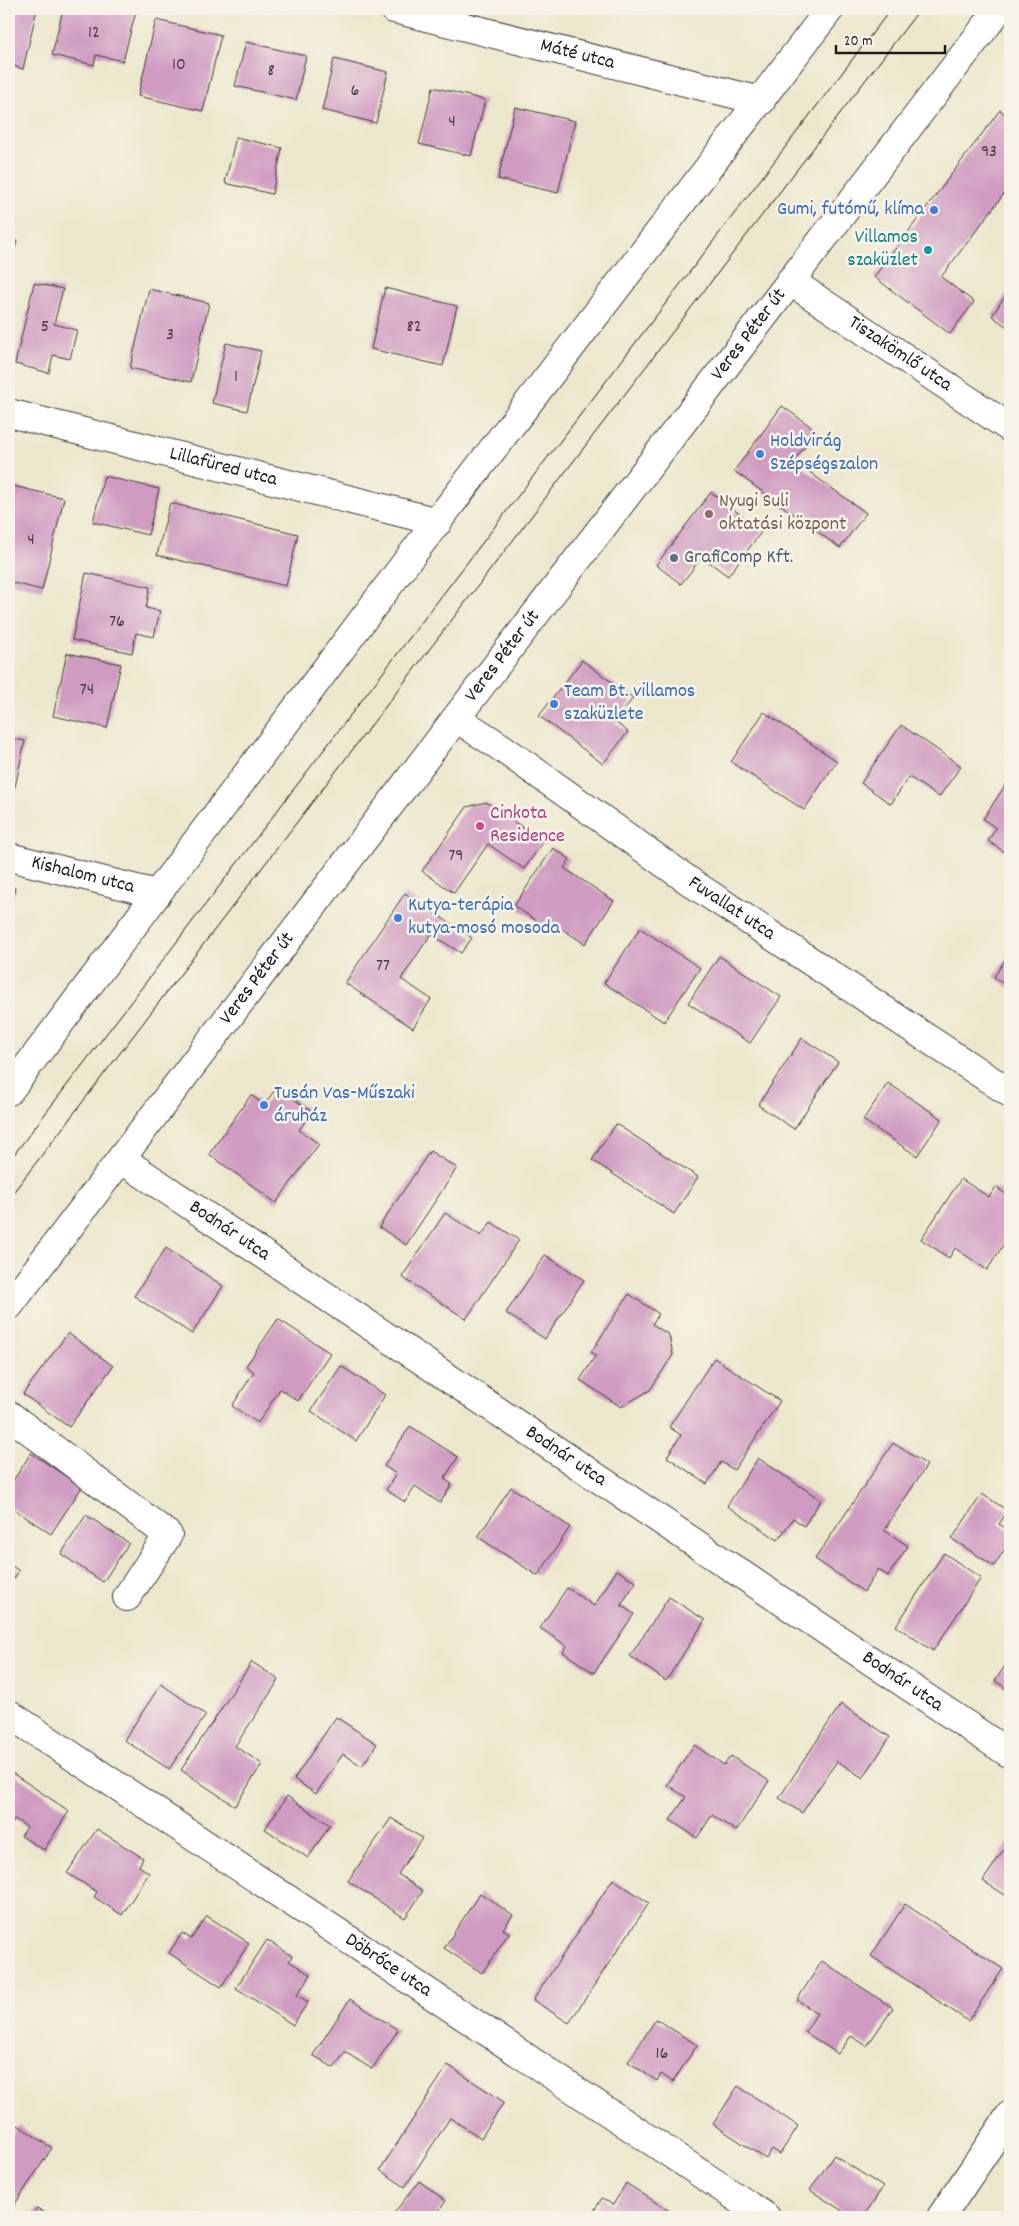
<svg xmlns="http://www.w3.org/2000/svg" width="1019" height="2226" font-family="Dekko,sans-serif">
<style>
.building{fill:#cf9bc1}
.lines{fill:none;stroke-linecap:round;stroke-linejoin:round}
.minor-casing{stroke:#3b3a36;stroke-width:30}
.major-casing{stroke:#3b3a36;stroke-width:30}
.minor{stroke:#fff;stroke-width:28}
.major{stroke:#fff;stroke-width:28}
.tram{stroke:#1c1c1c;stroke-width:1}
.shop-dot{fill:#3f7fe0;stroke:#f7f3e8;stroke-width:2}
.culture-dot{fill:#0f9aa8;stroke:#f7f3e8;stroke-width:2}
.education-dot{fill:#8d6e63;stroke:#f7f3e8;stroke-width:2}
.service-dot{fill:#5c6f8a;stroke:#f7f3e8;stroke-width:2}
.hotel-dot{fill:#d1479c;stroke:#f7f3e8;stroke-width:2}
.labels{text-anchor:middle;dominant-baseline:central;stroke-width:5;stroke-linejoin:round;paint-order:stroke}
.number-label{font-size:18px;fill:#493c45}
.street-label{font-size:20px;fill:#1c1c1c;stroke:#f7f3e8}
.shop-label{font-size:20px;fill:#366cbe;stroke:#f7f3e8;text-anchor:start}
.culture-label{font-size:20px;fill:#0d838f;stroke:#f7f3e8;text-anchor:end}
.education-label{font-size:20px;fill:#785e54;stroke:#f7f3e8;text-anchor:start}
.service-label{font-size:20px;fill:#4e5e75;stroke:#f7f3e8;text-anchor:start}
.hotel-label{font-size:20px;fill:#b23c85;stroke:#f7f3e8;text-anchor:start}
</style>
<rect width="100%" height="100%" fill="#f7f3e8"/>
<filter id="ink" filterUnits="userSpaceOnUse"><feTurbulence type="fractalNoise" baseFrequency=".02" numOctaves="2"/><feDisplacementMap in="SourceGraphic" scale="10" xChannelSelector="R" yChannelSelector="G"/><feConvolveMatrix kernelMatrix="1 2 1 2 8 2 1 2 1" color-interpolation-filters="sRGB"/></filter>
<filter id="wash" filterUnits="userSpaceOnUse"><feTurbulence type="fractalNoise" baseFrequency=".0096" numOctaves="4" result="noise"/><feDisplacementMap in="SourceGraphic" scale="20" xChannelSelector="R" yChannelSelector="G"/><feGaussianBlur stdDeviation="1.12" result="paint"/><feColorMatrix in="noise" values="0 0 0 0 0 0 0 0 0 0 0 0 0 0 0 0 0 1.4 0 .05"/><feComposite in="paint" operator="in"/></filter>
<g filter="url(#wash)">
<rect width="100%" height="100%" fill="#ece7cc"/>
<g id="blocks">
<g class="building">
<polygon points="9,9 37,9 23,69 9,65"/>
<polygon points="63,9 127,9 136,11 123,61 96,55 94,65 52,55"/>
<polygon points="156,20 221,35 203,111 138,96"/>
<polygon points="246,42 306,56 296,100 235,86"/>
<polygon points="334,59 388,72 376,123 322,110"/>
<polygon points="433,87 485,100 471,156 419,144"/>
<polygon points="515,107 575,121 558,193 498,179"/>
<polygon points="1000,110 1010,118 1010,186 941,277 974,302 950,334 874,277"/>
<polygon points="236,137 282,148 272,194 225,183"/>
<polygon points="9,221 15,222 10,240 17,241 9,271"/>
<polygon points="34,283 63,289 54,324 77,330 70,359 53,355 49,373 15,364"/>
<polygon points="385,288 457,306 443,366 371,349"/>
<polygon points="1010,288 1010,329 992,316"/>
<polygon points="149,289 209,303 191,382 130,368"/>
<polygon points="226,343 261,351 247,411 212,403"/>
<polygon points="782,406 817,431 794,461 866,513 840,548 734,471"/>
<polygon points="104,476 159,489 148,535 93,522"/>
<polygon points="9,485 64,498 42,590 9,582"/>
<polygon points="711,492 762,531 728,576 702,557 681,584 656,565"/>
<polygon points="170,503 298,534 286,586 157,555"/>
<polygon points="86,573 150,587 146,608 160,611 154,637 136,633 132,653 72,640"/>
<polygon points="67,653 121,664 107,728 53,716"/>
<polygon points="582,660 633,698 615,722 628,732 603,764 539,716"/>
<polygon points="764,712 837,761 804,810 731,762"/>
<polygon points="901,725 961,766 939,797 909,777 891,804 861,783"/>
<polygon points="9,738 25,741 15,787 9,786"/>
<polygon points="1010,778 1010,853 1009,855 988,841 996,828 983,819"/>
<polygon points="486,802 543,842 524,869 488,844 454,893 422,871 467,807"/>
<polygon points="553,848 570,859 564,868 614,901 585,944 547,919 543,925 514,906"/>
<polygon points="9,886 15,888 10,911 9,911"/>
<polygon points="405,893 472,938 461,953 431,934 401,979 431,999 413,1028 345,983"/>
<polygon points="640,928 700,968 664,1022 604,983"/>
<polygon points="1010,952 1010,988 994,977"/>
<polygon points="719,956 781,997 750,1043 688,1003"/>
<polygon points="802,1038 838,1062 794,1129 758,1105"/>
<polygon points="888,1083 942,1119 917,1156 863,1120"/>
<polygon points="277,1087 312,1112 299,1130 319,1144 276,1203 209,1154 251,1095 264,1105"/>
<polygon points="616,1124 698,1177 674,1214 592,1160"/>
<polygon points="430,1151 457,1168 406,1245 379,1227"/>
<polygon points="961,1179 989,1197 996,1187 1010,1197 1010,1235 987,1270 955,1248 949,1258 921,1239"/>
<polygon points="445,1213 481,1236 491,1222 519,1240 466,1319 402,1277"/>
<polygon points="166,1248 223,1286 192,1334 134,1296"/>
<polygon points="545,1255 584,1280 545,1339 506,1313"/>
<polygon points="629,1294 659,1314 652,1324 669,1335 673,1355 650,1390 621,1407 580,1380 596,1355 591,1352"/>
<polygon points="278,1319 330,1353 298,1401 280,1389 258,1423 232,1406 254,1372 246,1366"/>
<polygon points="68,1333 113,1366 69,1427 23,1394"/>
<polygon points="714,1358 780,1401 734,1470 721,1462 707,1484 667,1457 681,1435 669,1427"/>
<polygon points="341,1366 385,1395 356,1441 311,1411"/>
<polygon points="410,1426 458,1457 444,1479 452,1484 440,1503 415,1486 405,1502 386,1490 396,1474 384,1466"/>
<polygon points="893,1443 927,1465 884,1530 908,1546 888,1576 878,1569 864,1592 815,1559"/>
<polygon points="31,1453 82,1487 51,1534 9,1506 9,1487"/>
<polygon points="758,1458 821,1500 804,1526 793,1518 778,1540 727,1506"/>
<polygon points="511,1487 570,1527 538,1576 478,1537"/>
<polygon points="982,1494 1008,1511 999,1524 1010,1531 1010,1541 994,1566 952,1539"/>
<polygon points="86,1515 129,1543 103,1582 61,1554"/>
<polygon points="944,1553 981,1578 933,1651 896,1626"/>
<polygon points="9,1564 19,1571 9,1586"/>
<polygon points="617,1570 636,1582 621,1605 634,1614 594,1673 563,1652 567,1646 540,1628 567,1588 594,1606"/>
<polygon points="669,1597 705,1620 666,1681 630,1656"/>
<polygon points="1010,1658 1010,1691 995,1681"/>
<polygon points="252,1662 279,1680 235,1746 262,1764 235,1806 181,1770"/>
<polygon points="161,1684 206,1715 169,1769 124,1740"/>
<polygon points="841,1704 890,1737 863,1778 837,1761 802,1813 779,1798"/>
<polygon points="336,1717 377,1744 362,1766 343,1754 316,1794 294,1779"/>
<polygon points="694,1745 724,1765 731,1756 769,1781 736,1831 712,1815 697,1838 670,1820 686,1797 667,1785"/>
<polygon points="9,1771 69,1811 44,1850 21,1836 27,1827 15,1819 9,1828"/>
<polygon points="287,1796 330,1825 308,1858 265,1829"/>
<polygon points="391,1818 422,1838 398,1874 423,1891 405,1918 348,1881"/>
<polygon points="97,1829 143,1858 139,1866 149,1873 122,1915 94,1897 97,1892 67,1873"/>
<polygon points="1010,1840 1010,1898 983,1881"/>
<polygon points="613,1879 649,1903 569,2023 533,2000"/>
<polygon points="480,1893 513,1915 503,1929 509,1933 482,1973 444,1948"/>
<polygon points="905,1904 1003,1969 968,2021 871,1956"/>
<polygon points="207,1916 249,1943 221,1987 169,1953 182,1933 191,1939"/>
<polygon points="267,1940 292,1956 289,1961 311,1975 297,1995 308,2002 293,2025 236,1988"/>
<polygon points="822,1961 893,2008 867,2046 851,2036 838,2054 805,2032 817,2013 797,2000"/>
<polygon points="350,1999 398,2030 372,2069 345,2052 334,2068 313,2055"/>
<polygon points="656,2019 697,2045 673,2082 661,2074 657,2081 628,2062"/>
<polygon points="448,2065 504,2102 481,2138 450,2118 405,2187 380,2170"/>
<polygon points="738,2086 798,2126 780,2154 772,2149 766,2159 713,2124"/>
<polygon points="18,2125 52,2148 9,2213 9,2139"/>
<polygon points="834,2155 883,2187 863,2217 852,2217 810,2190"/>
<polygon points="419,2181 446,2201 434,2217 391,2217"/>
<polygon points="626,2183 672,2213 669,2217 590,2217 602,2198 613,2205"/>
<polygon points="37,2208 51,2217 31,2217"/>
</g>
</g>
</g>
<g filter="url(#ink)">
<use href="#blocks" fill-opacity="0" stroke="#3b3a36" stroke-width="1"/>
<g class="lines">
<defs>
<g id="minor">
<path id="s1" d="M 394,9 L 761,101"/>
<path id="s2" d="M 790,281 L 1010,428"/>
<path id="s3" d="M 9,413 L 438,522"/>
<path id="s4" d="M 456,718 L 499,746 L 692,883 L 1010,1093"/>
<path id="s5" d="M 9,857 L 157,894"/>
<polyline points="9,1091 404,565 830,9"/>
<path id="s6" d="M 121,1159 L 1010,1754"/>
<polyline points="9,1415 168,1535 127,1597"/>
<path id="s7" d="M 9,1714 L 766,2217"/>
<polyline points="941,2217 1010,2115"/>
</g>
<g id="major">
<path id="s8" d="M 9,1306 L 456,718 L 999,9"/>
</g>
</defs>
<use href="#minor" class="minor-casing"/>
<use href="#major" class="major-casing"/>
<use href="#minor" class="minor"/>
<use href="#major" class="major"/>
<g class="tram">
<polyline points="9,1161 891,9"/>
<polyline points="9,1198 920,9"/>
</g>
</g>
</g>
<g class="shop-dot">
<circle cx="934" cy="210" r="5"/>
<circle cx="760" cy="454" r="5"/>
<circle cx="554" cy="704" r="5"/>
<circle cx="398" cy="918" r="5"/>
<circle cx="264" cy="1105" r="5"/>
</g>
<circle class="culture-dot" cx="928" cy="250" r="5"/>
<circle class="education-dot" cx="709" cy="514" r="5"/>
<circle class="service-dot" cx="674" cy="558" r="5"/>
<circle class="hotel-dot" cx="480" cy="826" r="5"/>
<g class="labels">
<g class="number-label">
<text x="94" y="33">12</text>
<text x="179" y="65">10</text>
<text x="271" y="71">8</text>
<text x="355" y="91">6</text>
<text x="452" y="122">4</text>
<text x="989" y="152">93</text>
<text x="45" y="327">5</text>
<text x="414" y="327">82</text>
<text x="170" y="335">3</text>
<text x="236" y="377">1</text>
<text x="31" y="540">4</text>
<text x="117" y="622">76</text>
<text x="87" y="690">74</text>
<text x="456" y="856">79</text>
<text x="383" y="966">77</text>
<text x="662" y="2054">16</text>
</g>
<g class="street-label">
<text stroke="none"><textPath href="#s1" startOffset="189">Máté utca</textPath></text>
<text stroke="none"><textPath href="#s8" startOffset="1221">Veres Péter út</textPath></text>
<text stroke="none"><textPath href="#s2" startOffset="132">Tiszakömlő utca</textPath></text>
<text stroke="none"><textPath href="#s3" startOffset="221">Lillafüred utca</textPath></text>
<text stroke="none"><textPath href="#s8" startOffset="816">Veres Péter út</textPath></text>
<text stroke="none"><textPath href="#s5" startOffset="76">Kishalom utca</textPath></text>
<text stroke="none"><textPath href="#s4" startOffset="335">Fuvallat utca</textPath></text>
<text stroke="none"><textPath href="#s8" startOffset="411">Veres Péter út</textPath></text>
<text stroke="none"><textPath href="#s6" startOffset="130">Bodnár utca</textPath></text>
<text stroke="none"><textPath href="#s6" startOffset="535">Bodnár utca</textPath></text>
<text stroke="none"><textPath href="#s6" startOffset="940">Bodnár utca</textPath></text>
<text stroke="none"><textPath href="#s7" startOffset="455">Döbrőce utca</textPath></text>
</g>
<g class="shop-label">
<text x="924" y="210" text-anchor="end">Gumi, futómű, klíma</text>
<text x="770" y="442">Holdvirág<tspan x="770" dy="23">Szépségszalon</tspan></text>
<text x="564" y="692">Team Bt. villamos<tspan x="564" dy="23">szaküzlete</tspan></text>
<text x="408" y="906">Kutya-terápia<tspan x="408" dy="23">kutya-mosó mosoda</tspan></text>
<text x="274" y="1094">Tusán Vas-Műszaki<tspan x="274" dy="23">áruház</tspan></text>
</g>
<g class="culture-label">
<text x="918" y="238">Villamos<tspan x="918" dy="23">szaküzlet</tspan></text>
</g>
<g class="education-label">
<text x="719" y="502">Nyugi Suli<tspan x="719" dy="23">oktatási központ</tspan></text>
</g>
<g class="service-label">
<text x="684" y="558">GrafiComp Kft.</text>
</g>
<g class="hotel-label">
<text x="490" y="814">Cinkota<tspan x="490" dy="23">Residence</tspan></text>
</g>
</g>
<rect width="1019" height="2226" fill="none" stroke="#f7f3e8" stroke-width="30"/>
<path d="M836 45v8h109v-8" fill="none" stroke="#1c1c1c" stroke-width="2.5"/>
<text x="844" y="45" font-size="15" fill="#1c1c1c" stroke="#f7f3e8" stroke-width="4" paint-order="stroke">20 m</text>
</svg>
